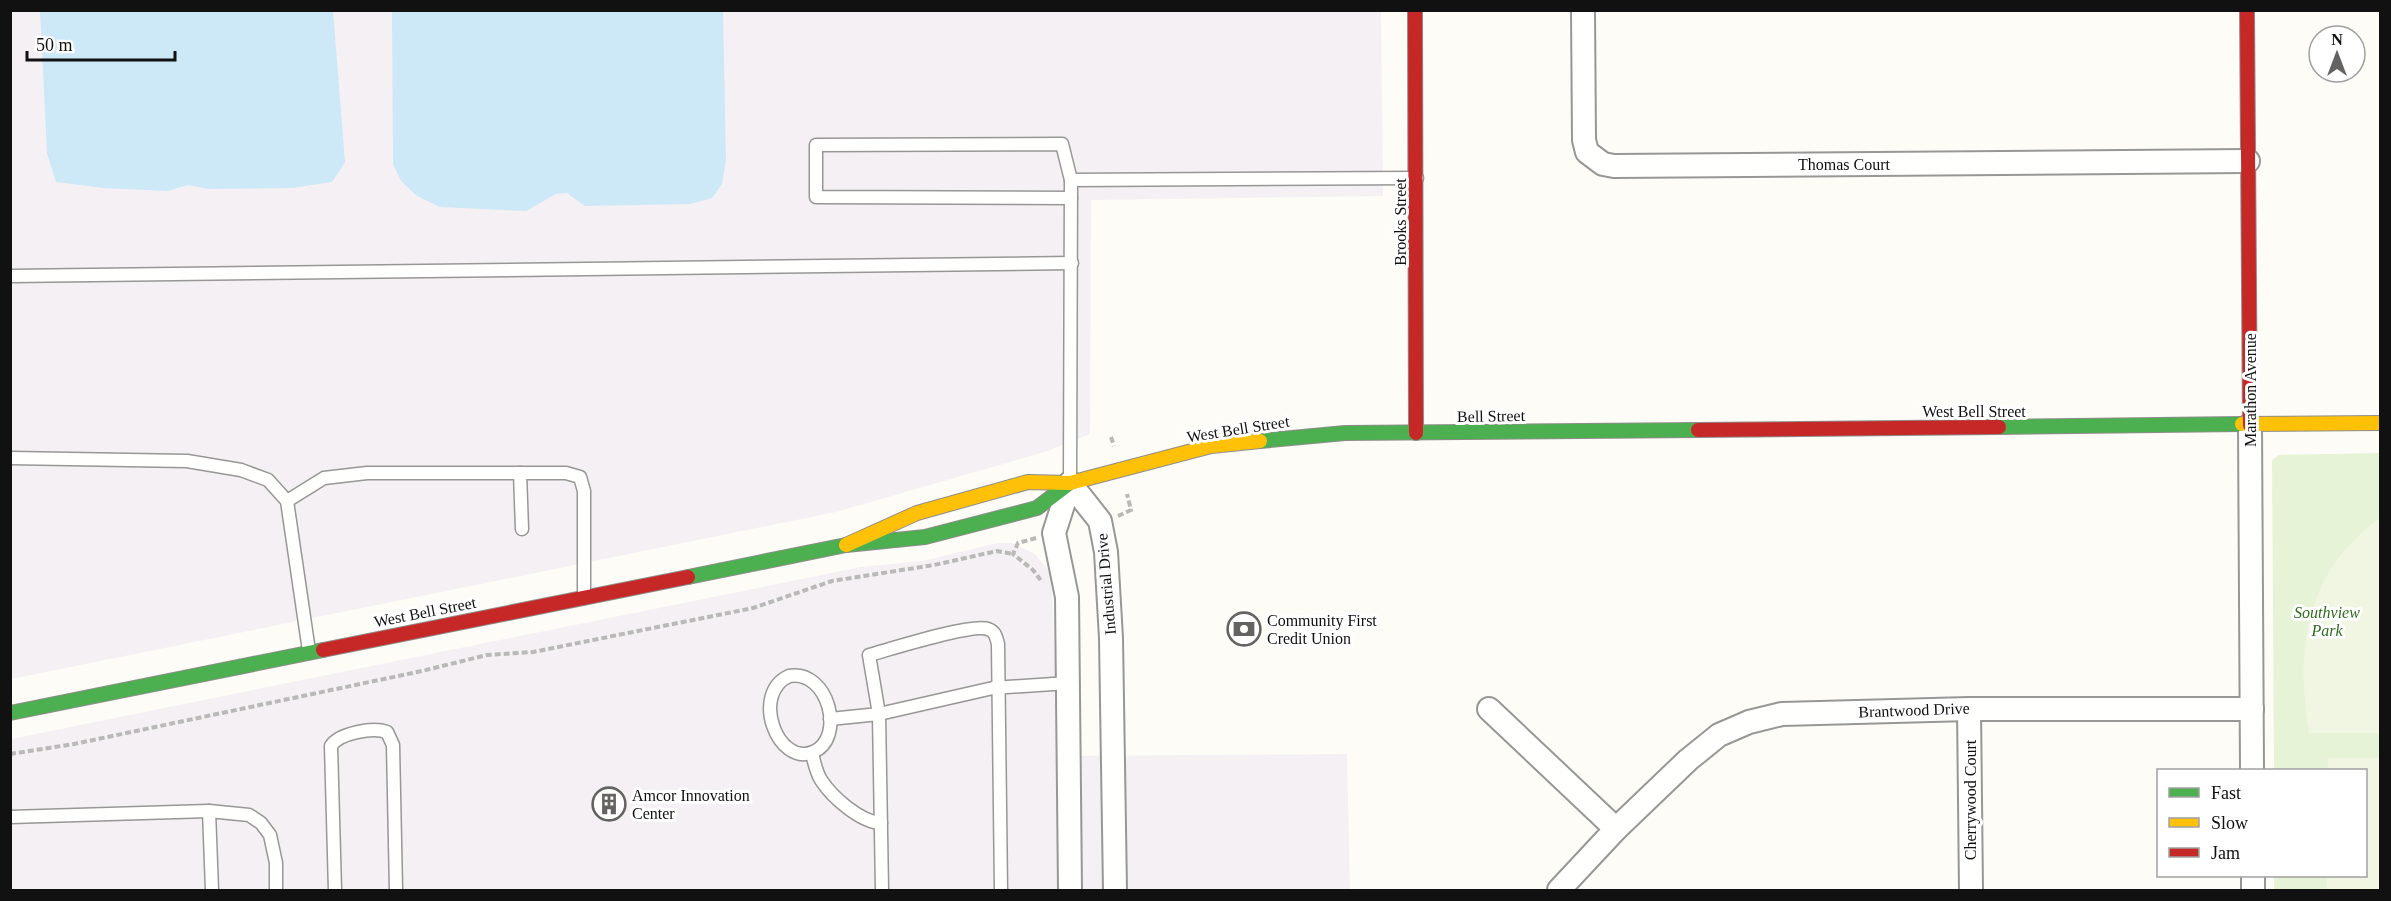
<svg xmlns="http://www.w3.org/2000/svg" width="2391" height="901" font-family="Georgia,serif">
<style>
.industrial{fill:#f5f0f3}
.green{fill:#e7f3d7}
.pitch{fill:#f0f6e1}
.water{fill:#cde8f7}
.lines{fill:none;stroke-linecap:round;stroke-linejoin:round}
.lane-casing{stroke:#979795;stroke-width:15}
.street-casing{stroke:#979795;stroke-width:26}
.fast-casing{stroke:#8e8d8b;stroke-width:16}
.slow-casing{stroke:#8e8d8b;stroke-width:16}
.jam-casing{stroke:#8e8d8b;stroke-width:16}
.path{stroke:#b9b9b8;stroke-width:4;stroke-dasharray:6 3;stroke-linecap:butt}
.lane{stroke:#fffffe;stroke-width:12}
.street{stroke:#fffffe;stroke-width:22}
.fast{stroke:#4caf50;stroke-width:14}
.slow{stroke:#ffc107;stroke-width:14}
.jam{stroke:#c62828;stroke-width:14}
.labels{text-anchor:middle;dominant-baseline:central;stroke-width:6;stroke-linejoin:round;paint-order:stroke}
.street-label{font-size:16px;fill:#111;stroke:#fff}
.park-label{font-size:16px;font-style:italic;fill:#2f6b1f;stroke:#fff}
.poi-label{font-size:16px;fill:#111;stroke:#fff;text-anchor:start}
</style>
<rect width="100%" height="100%" fill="#fdfcf7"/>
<g class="industrial">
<polygon points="11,11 1381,11 1383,196 1091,200 1090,434 1048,451 836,512 11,679"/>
<polygon points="998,543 1012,543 1035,554 1049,571 1052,583 1058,756 1347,754 1350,890 11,890 11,739 861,567 922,561"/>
</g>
<polygon class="green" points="2380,453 2380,890 2274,890 2274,876 2366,876 2366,770 2274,770 2272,460 2279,455"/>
<g class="pitch">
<path d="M 2380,518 L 2380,733 L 2309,733 C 2295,648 2305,572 2380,518 Z"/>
<polygon points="2328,758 2380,758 2380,890 2327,890 2327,876 2366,876 2366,770 2328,770"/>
</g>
<g class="water">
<polygon points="40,11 333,11 345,162 332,182 292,188 208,189 188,185 168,191 103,188 56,182 47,153"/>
<polygon points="392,11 723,11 726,160 722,184 712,198 690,204 585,206 567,193 556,194 526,211 440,207 417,196 401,181 393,164"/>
</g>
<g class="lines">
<defs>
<g id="lane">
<polyline points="1071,180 1062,144 816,145 816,197 1071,198"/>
<polyline points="10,276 1072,263"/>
<polyline points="10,458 187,461 241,470 268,480 287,501 309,651"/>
<polyline points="520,473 522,529"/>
<polyline points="1070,482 1071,180 1417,178"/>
<polyline points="287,501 324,478 367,473 566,473 580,477 584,491 584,598"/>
<path d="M 789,676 C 829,669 846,739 813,752 C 778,767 750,694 789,676 Z"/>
<path d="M 830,719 L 879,714 L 869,655 C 891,649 972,623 988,629 C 996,632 996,637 998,644 L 1001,890"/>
<path d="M 812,753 C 814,762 816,772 821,780 C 832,797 860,822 881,823"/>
<polyline points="209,811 212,890"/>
<polyline points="10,817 209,811 249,815 261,823 270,835 276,863 276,890"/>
<path d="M 335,890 L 331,746 C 339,733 373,727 387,732 L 393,745 L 396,890"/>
<polyline points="882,890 879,714 993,688 1068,683"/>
</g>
<g id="street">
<polyline points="1583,10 1584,140 1587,152 1603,164 1614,166 2248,161"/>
<polyline points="2250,425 2252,770"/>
<polyline points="1070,483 1100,521 1106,552 1111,638 1115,890"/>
<polyline points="1070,483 1054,533 1067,597 1070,890"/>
<polyline points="1489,709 1616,829"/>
<polyline points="1969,709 1971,890"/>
<polyline points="2253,876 2253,890"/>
<polyline points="1559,890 1616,829 1688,760 1719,735 1749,722 1782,714 1969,709 2252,709"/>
</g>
<g id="fast">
<polyline points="1999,427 2242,424"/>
<polyline points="1260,441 1345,433 1698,430"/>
<polyline points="688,577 846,545 925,537 1037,508 1070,483"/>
<polyline points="10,713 323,650"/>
</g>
<g id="slow">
<polyline points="2242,424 2380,423"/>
<polyline points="846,545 917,513 1028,482 1070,483 1211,446 1260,441"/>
</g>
<g id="jam">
<polyline points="1415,10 1416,433"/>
<polyline points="2247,10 2250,425"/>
<polyline points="1698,430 1999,427"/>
<polyline points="323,650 688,577"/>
</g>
</defs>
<use href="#lane" class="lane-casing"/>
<use href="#street" class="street-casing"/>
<use href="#fast" class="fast-casing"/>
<use href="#slow" class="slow-casing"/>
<use href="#jam" class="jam-casing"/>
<g class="path">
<polyline points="1111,437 1114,446"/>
<polyline points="1118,516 1131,510 1127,494"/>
<polyline points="1036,538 1018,543 1013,554 1033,570 1042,582"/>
<polyline points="10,754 74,744 422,671 487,655 533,652 753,608 832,581 934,565 997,551 1013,554"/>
</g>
<use href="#lane" class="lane"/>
<use href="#street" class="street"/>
<use href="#fast" class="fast"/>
<use href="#slow" class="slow"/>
<use href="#jam" class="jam"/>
</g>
<defs>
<symbol id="bank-ring" viewBox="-11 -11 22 22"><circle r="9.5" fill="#fff" stroke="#646362" stroke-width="1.5"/><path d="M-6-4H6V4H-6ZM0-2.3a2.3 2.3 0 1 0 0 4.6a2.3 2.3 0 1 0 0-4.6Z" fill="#646362"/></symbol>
<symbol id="building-ring" viewBox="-11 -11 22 22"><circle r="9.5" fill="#fff" stroke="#646362" stroke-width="1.5"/><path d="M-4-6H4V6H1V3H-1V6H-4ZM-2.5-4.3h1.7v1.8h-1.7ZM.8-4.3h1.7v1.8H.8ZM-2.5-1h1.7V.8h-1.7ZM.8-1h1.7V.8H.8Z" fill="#646362"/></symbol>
</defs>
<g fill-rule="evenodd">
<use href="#bank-ring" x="1225" y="610" width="38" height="38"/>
<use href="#building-ring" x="590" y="785" width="38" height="38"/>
</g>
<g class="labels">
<g class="street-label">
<text x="1844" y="164">Thomas Court</text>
<text transform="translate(1400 222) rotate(-90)">Brooks Street</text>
<text transform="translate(2250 390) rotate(-90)">Marathon Avenue</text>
<text x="1974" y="411">West Bell Street</text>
<text transform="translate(1491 416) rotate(-1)">Bell Street</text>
<text transform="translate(1238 429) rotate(-9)">West Bell Street</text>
<text transform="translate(1106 584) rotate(-95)">Industrial Drive</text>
<text transform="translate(425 612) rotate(-11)">West Bell Street</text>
<text transform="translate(1914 710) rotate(-2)">Brantwood Drive</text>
<text transform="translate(1970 800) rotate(-90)">Cherrywood Court</text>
</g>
<g class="park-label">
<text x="2327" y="612">Southview<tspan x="2327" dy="18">Park</tspan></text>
</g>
<g class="poi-label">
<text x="1267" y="620">Community First<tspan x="1267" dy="18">Credit Union</tspan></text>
<text x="632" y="795">Amcor Innovation<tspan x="632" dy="18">Center</tspan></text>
</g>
</g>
<rect width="2391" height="901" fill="none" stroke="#111111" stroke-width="24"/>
<rect x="2157" y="769" width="210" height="108" fill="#ffffff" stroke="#a0a0a0" stroke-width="1.5"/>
<rect x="2169" y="788" width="30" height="9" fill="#4caf50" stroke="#a0a0a0" stroke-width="1.5"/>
<text x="2211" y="799" font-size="18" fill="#111111">Fast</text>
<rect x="2169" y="818" width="30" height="9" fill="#ffc107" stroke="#a0a0a0" stroke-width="1.5"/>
<text x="2211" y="829" font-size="18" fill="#111111">Slow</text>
<rect x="2169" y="848" width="30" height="9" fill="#c62828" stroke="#a0a0a0" stroke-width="1.5"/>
<text x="2211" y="859" font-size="18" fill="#111111">Jam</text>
<g transform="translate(2337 54)"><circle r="28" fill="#ffffff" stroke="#a0a0a0" stroke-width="1.5"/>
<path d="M0-4.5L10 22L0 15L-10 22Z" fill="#646362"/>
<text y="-9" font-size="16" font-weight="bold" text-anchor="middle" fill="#111111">N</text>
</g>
<path d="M27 51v9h148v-9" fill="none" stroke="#111111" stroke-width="3"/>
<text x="36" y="51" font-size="18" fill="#111111" stroke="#ffffff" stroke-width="4.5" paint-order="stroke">50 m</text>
</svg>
